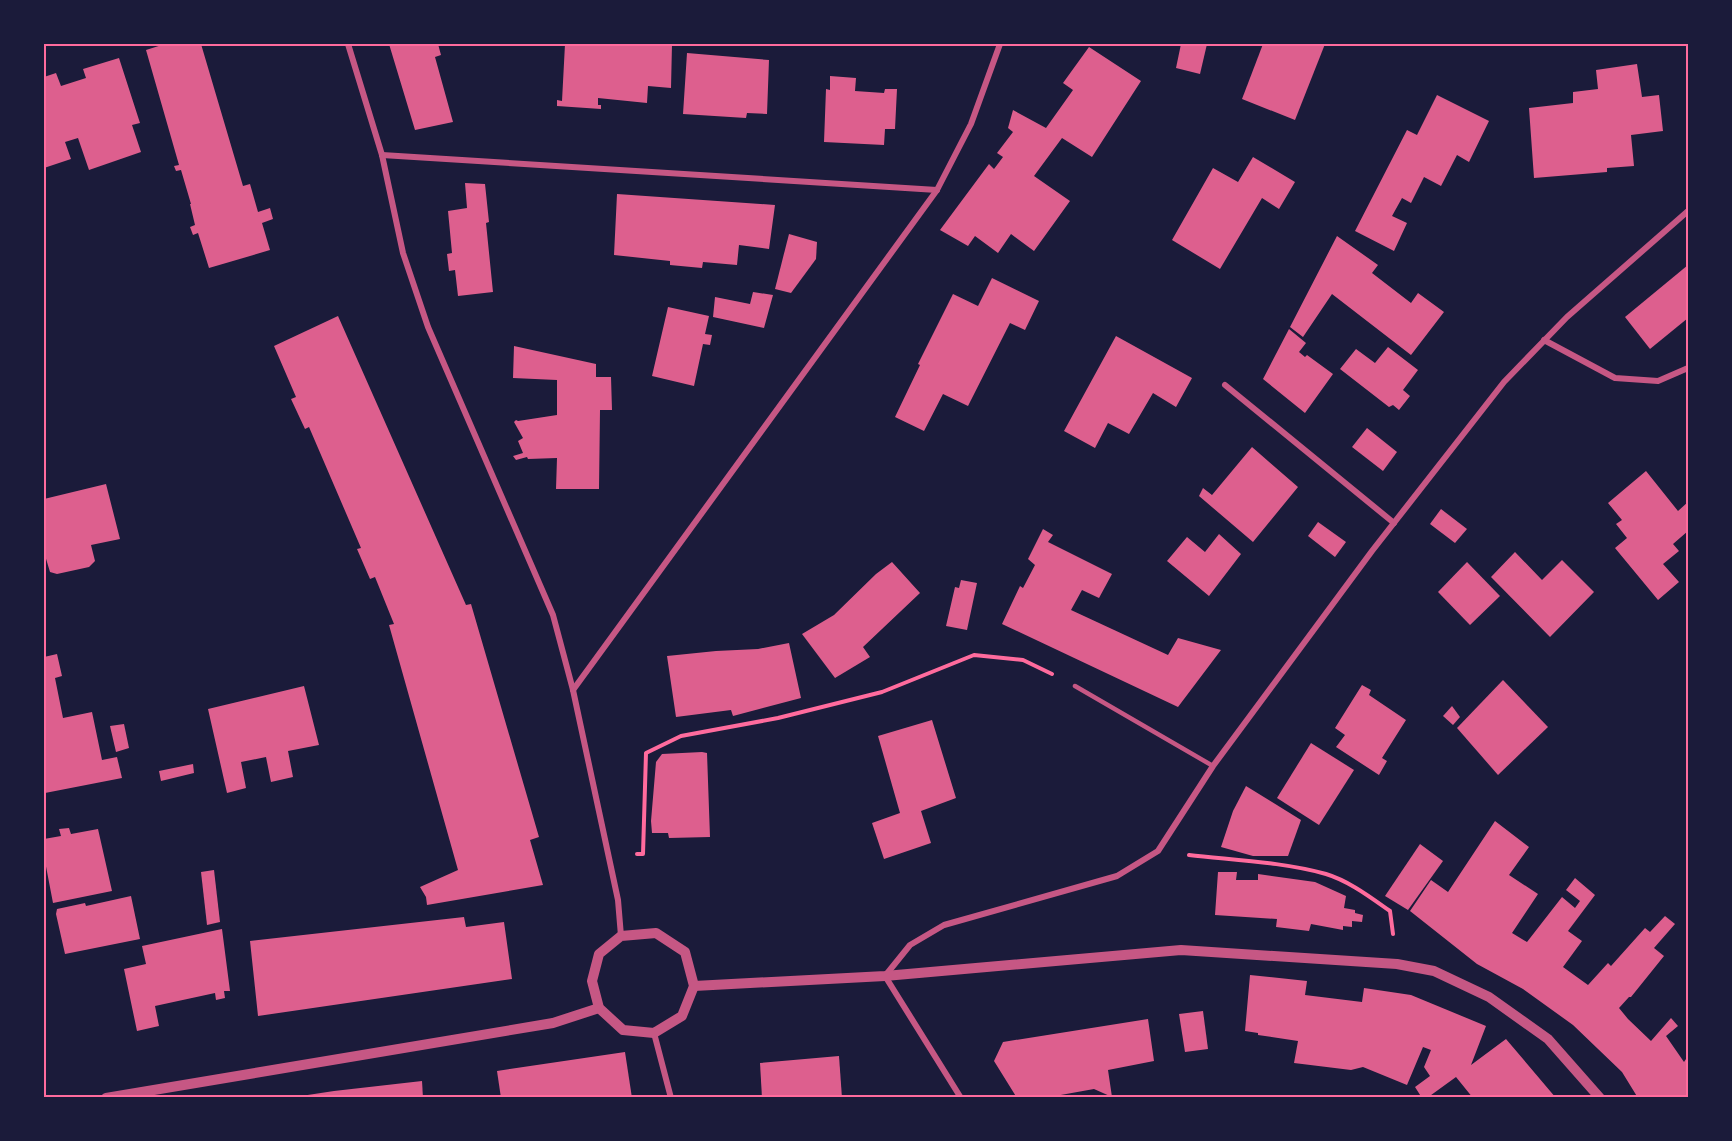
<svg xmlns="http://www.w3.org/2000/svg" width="1732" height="1141" font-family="'Source Sans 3',sans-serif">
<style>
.building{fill:#dd5f8e}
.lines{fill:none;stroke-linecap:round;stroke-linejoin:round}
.path{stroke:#ff6b9d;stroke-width:4}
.service{stroke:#c65784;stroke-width:4.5}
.minor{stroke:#c65784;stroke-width:6}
.tertiary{stroke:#c65784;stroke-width:10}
.neatline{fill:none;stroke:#ff6b9d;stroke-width:2}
</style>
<rect width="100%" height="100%" fill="#1b1b3a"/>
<g class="building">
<polygon points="165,44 201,44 243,186 250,184 258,212 270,208 273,219 262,223 270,250 209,268 198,233 193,235 190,227 195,225 190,204 191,204 181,170 176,171 174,166 179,165 146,50"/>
<polygon points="389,44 438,44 441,55 435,57 453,122 415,130"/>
<polygon points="565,44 672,44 671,88 648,86 647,103 598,98 598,105 601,105 601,109 557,106 557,100 562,101"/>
<polygon points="1181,44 1207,44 1200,74 1176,68"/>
<polygon points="1263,44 1325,44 1295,120 1242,99"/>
<polygon points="1089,47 1141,81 1092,157 1062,138 1034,176 1070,201 1034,251 1011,234 998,253 975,236 968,246 940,230 989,164 994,169 1003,157 997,153 1013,132 1008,128 1013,110 1046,128 1073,90 1063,83"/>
<polygon points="687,53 769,60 767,114 747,113 746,118 683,114"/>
<polygon points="119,58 140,123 132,125 141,152 89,170 78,138 65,142 71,159 44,168 44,77 56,73 61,86 86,78 83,69"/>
<polygon points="1637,64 1642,97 1659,95 1663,131 1631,135 1634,166 1607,168 1607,172 1534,178 1529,108 1573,103 1573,92 1598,89 1596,70"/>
<polygon points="830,76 856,78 855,91 884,93 885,89 897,89 895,129 885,129 884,145 824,142 826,89 830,90"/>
<polygon points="1437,95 1489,121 1469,162 1457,155 1441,186 1424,177 1411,203 1402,198 1392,216 1407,223 1394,251 1355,231 1407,130 1417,135"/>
<polygon points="1253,157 1295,182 1279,209 1262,198 1220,269 1172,240 1213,168 1238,182"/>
<polygon points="465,183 485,184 489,222 486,223 493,292 458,296 455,270 449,271 447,254 452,253 448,211 467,208"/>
<polygon points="617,194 775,205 769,249 739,245 737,265 703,262 702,268 670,265 670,261 614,255"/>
<polygon points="789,234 817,242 816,259 791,293 775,289"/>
<polygon points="1337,236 1378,265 1372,273 1411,303 1418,293 1444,312 1411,355 1332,294 1303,337 1290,327"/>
<polygon points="1688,265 1688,318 1650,349 1625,317"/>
<polygon points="992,278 1039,301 1025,330 1010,323 968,406 943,394 924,431 895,417 920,365 918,364 953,294 978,306"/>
<polygon points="753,292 773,295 764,328 713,317 715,297 750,304"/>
<polygon points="668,307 709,316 705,334 712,335 710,345 703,344 694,386 652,376"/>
<polygon points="338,316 466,605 471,604 539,837 530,840 543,885 427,905 426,897 420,887 458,870 389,625 394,624 375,577 370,579 357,549 361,548 309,427 305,429 291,399 296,397 274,346"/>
<polygon points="1289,329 1306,343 1299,352 1305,357 1307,355 1333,374 1305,413 1263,379"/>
<polygon points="1116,336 1192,378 1176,407 1153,393 1129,434 1108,423 1095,448 1064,431"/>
<polygon points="514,346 596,364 596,377 611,377 612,410 600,410 599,489 556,489 557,458 528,459 527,457 516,460 513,456 523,453 518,441 523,438 514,422 516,420 518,421 557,415 557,380 513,378"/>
<polygon points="1388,347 1418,370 1403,390 1410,396 1399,410 1393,405 1389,407 1340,369 1356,349 1375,363"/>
<polygon points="1367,428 1397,452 1383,471 1352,447"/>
<polygon points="1252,447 1298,487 1253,542 1199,496 1203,488 1212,495"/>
<polygon points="1646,471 1678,511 1688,502 1688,531 1673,544 1679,551 1663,564 1679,582 1658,600 1615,548 1627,538 1616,524 1622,520 1608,503"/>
<polygon points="106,484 120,539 91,545 95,561 89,567 57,574 50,572 44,552 44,499"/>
<polygon points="1441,509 1467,529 1455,543 1430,524"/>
<polygon points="1318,522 1346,542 1335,557 1308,536"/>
<polygon points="1043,529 1053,535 1048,542 1112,574 1099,598 1082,590 1071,610 1168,655 1178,638 1221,650 1178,707 1002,624 1020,586 1023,588 1035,565 1028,559"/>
<polygon points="1219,534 1241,554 1209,596 1167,561 1187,537 1205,552"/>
<polygon points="1515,552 1542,580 1562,560 1594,592 1550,637 1491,577"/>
<polygon points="892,562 920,593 863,647 870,657 835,678 802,634 834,615 876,574"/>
<polygon points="1467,562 1500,596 1470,625 1438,592"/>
<polygon points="961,580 977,583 967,630 946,626 955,587 959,588"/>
<polygon points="789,643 801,698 733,716 731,710 676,717 667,656 716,651 758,649"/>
<polygon points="57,654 62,676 55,678 63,718 92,712 102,760 117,757 122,778 45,793 44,657"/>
<polygon points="1503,680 1548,727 1498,775 1457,728"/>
<polygon points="1362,685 1371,690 1369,695 1406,720 1382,758 1387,761 1379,775 1336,747 1345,735 1335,728"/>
<polygon points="304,686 319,745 288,751 293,777 271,782 266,757 241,762 246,788 227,793 208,709"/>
<polygon points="1452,706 1460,717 1453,725 1443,716"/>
<polygon points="932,720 956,798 921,811 931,843 884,859 872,823 900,813 878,736"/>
<polygon points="124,724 129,748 116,752 110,726"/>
<polygon points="1311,743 1354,770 1319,825 1277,798"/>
<polygon points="702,752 707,753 710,837 669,838 668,833 652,833 651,821 656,762 662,754"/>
<polygon points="193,764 194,773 161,781 159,771"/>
<polygon points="1246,786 1301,820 1288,856 1253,856 1221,847 1233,811"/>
<polygon points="1495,821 1529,847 1509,875 1538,894 1512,933 1527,942 1562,897 1575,908 1580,901 1566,890 1575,878 1595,895 1568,931 1582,941 1563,967 1588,985 1608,963 1611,966 1645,928 1650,932 1665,916 1675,924 1654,948 1664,956 1631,997 1629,997 1619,1008 1628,1019 1651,1041 1671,1018 1678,1026 1666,1036 1684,1062 1688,1056 1688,1098 1638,1098 1622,1072 1573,1025 1523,989 1477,964 1410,911 1431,880 1448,892"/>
<polygon points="69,828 71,834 98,829 112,891 53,903 44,856 44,839 61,836 59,829"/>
<polygon points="1420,844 1443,861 1408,910 1385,896"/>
<polygon points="214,870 220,922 207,925 201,872"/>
<polygon points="1218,872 1237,872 1236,880 1258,880 1258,874 1315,882 1346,896 1344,908 1355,910 1355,913 1363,915 1362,922 1352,921 1352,927 1343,926 1343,930 1311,924 1309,931 1276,927 1277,919 1215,915"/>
<polygon points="131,896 140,939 65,954 56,914 57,909 85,903 86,906"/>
<polygon points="464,917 466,927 504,922 512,979 258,1016 250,941"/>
<polygon points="222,929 230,991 224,991 225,998 216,1000 215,993 155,1006 159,1026 137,1031 124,969 146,964 142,946"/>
<polygon points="1250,975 1307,981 1305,995 1362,1002 1364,988 1411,995 1486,1026 1471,1065 1506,1039 1556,1098 1473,1098 1456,1077 1427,1098 1422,1098 1415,1087 1430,1076 1424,1067 1431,1050 1423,1047 1407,1085 1363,1067 1351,1070 1294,1063 1298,1041 1258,1035 1258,1033 1245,1031"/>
<polygon points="1203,1011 1208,1049 1185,1052 1179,1014"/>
<polygon points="1148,1019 1154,1061 1108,1070 1112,1097 1094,1089 1044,1098 1017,1098 994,1061 1003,1042"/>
<polygon points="625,1052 632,1098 501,1098 497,1071"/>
<polygon points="839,1056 842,1098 762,1098 760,1063"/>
<polygon points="422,1081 423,1098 301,1098 301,1096 334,1091"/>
</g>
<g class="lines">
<g class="path">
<polyline points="637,854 643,854 646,753 681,736 778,718 882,692 974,655 1023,660 1052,674"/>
<path d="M 1189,855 C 1232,860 1284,862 1326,874 C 1349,881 1370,897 1390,911 L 1393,934"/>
</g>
<polyline class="service" points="1075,686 1213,766"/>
<g class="minor">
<polyline points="348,44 382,155 403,253 428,327 553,615 573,690 618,900 621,936"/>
<polyline points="382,155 937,190"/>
<polyline points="1544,340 1615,378 1658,381 1688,368"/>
<polyline points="1225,385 1394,523"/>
<polyline points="573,690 937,190 971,124 1000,44"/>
<polyline points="654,1033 671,1098"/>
<polyline points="961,1098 885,976 910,945 944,925 1117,876 1158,851 1213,766 1372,551 1504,382 1567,317 1688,211"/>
</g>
<g class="tertiary">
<polygon points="656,933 685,952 694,986 682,1016 654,1033 623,1030 599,1008 592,981 599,954 621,936"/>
<polyline points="694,986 885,976 1181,950 1397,964 1434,971 1489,997 1548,1039 1600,1098"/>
<polyline points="106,1098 553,1023 599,1008"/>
</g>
</g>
<rect width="1732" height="1141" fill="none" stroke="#1b1b3a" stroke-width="90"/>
<rect x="45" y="45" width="1642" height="1051" class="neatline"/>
</svg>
